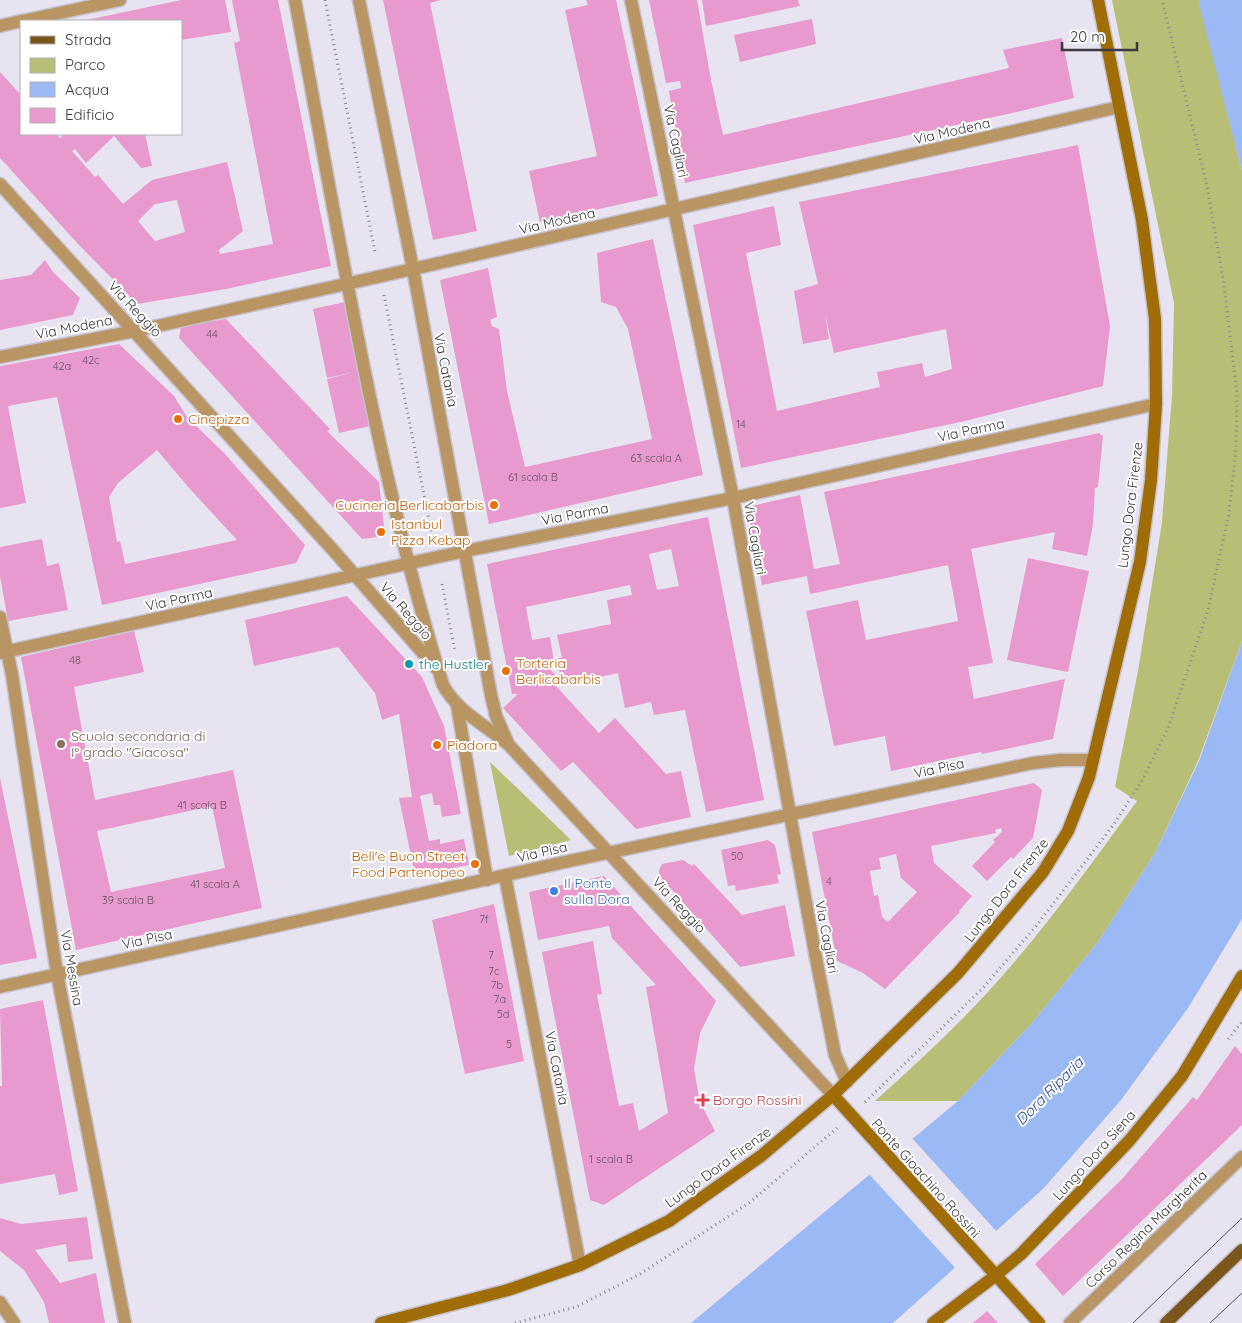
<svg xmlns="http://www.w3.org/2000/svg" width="1242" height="1323" font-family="Quicksand,sans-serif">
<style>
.green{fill:#b8be76}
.water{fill:#9bb9f4}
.pier{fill:#e8e3f0}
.building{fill:#e89ace;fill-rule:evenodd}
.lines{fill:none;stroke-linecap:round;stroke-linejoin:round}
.street-casing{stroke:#c5c1cc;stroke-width:15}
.secondary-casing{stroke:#c5c1cc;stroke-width:15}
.primary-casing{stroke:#c5c1cc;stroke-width:15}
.path{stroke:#8a868e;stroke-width:3;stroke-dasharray:1 4;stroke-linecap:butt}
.street{stroke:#b89563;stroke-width:12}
.secondary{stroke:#9f6c06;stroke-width:12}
.primary{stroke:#7b561a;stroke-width:12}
.tram{stroke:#555358;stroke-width:1}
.food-dot{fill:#e8710a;stroke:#fff;stroke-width:2}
.culture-dot{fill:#0f9aa8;stroke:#fff;stroke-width:2}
.education-dot{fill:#8d6e63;stroke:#fff;stroke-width:2}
.shop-dot{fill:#3f7fe0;stroke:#fff;stroke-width:2}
.health-dot{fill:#e0444e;stroke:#fff;stroke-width:2}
.labels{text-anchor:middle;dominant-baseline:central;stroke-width:4;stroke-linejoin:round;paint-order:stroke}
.number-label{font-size:11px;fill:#665161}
.street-label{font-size:14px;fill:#3b393d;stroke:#fff}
.food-label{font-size:14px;fill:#c56008;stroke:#fff;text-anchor:start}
.culture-label{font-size:14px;fill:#0d838f;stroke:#fff;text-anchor:start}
.education-label{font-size:14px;fill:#785e54;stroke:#fff;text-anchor:start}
.shop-label{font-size:14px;fill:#366cbe;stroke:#fff;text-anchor:start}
.health-label{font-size:14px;fill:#be3a42;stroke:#fff;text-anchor:start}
.water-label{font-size:15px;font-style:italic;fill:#214599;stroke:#fff}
</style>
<rect width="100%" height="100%" fill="#e8e3f0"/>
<g class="green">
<path d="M 1112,0 L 1199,0 L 1242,171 L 1242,641 L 1198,761 L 1155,853 L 1098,942 L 1032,1023 L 958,1101 L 875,1101 C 914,1066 952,1031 987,993 C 1042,933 1090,866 1137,801 L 1115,787 L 1138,671 L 1162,522 L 1172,395 L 1174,303 Z"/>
<polygon points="490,762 571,840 509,856"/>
</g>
<g class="water">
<polygon points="1199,0 1242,0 1242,171 1199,4"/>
<polygon points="1242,641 1242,919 1188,1008 1121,1100 1043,1189 893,1323 691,1323 958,1101 1032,1023 1098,942 1155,853 1199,761"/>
</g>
<polygon class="pier" points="911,1137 998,1233 957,1270 868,1173"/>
<g class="building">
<polygon points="181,0 225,0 231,32 181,40 181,21 82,21"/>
<path d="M 232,0 L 278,0 L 331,266 L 226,289 L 137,304 L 78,244 L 0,158 L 0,72 L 21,95 L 21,134 L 56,134 L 60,138 L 65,134 L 145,134 L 152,166 L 141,168 L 114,136 L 86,163 L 75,149 L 72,151 L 95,177 L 98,175 L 123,204 L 152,180 L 227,162 L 243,231 L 219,250 L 220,254 L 273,244 L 234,43 L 240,41 ZM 177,200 L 185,232 L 155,241 L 138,221 L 155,204 Z"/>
<polygon points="383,0 441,0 430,3 477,231 433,240"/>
<polygon points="586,0 616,0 658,196 540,222 529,171 597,156 565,10 588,5"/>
<polygon points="649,0 697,0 711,80 723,135 1009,68 1003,50 1062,38 1074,98 1017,112 685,183 669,91 681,88 680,81 666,83"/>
<polygon points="702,0 798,0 800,6 706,26"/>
<polygon points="812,19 816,44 740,62 734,35"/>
<polygon points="1078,145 1110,326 1103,386 965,421 741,468 693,225 774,206 781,245 746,253 777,411 880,387 877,372 922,363 925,377 952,369 946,329 834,353 825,314 829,339 803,344 794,291 818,284 799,202"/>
<polygon points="653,239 703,475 489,524 440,280 488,268 497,317 490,320 492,326 499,329 507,391 525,467 652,439 628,329 616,307 601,302 597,253"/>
<polygon points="45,260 53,272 80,298 73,315 0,330 0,280 31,275"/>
<polygon points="345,302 370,426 339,433 327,379 355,372 327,378 313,309"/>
<polygon points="226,319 330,429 327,431 379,482 385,536 362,539 179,338 181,326"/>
<path d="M 119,344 L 174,396 L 187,417 L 225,454 L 305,545 L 296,563 L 102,605 L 57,397 L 8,406 L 26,503 L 0,508 L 0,366 ZM 157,450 L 189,488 L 237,540 L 125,564 L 120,541 L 117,542 L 109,497 L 118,483 Z"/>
<polygon points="1099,433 1103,436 1098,487 1095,488 1093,524 1087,556 1052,549 1055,532 971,549 993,663 968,667 974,699 1065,679 1053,739 982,754 981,752 891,771 885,736 834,746 806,611 858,600 866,640 958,621 948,565 810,594 807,576 762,585 747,507 800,495 814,569 840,564 824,492"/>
<path d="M 708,517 L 764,800 L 706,812 L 685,710 L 654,715 L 651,702 L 625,708 L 618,673 L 562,685 L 557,658 L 562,658 L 557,635 L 611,624 L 607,600 L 632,595 L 630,585 L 526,607 L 532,640 L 550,637 L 554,662 L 548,667 L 561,681 L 556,686 L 599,733 L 615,718 L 666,774 L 681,771 L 691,817 L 636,829 L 573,762 L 561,771 L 503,708 L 518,694 L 512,694 L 487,564 ZM 671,549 L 679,586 L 657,590 L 649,554 Z"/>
<polygon points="42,539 47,566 59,563 68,610 8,621 0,576 0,547"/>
<polygon points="1028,558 1089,571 1068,672 1007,660"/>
<polygon points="347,596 422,677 444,726 461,814 442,817 440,805 434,805 432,793 420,796 429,841 440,839 440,844 464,839 469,865 415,875 399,798 412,797 399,714 382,720 375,693 338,647 254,666 245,620"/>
<path d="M 134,631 L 144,672 L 74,687 L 95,800 L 233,770 L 262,908 L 76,950 L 21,657 ZM 212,806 L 225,868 L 111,892 L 97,831 Z"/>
<polygon points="0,778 37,958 0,965"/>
<path d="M 1034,783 L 1042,790 L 1033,838 L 1013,859 L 1011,857 L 987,881 L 972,866 L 995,842 L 993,840 L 1002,832 L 1001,828 L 995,830 L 996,833 L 931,846 L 934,863 L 972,896 L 959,911 L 960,912 L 885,989 L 863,973 L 837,961 L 812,832 ZM 896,854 L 901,878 L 917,892 L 888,922 L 882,917 L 878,895 L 874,896 L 870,871 L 881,869 L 879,858 Z"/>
<polygon points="768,840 775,845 781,874 777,875 779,883 736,891 735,885 728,886 721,850"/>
<polygon points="683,860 692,866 694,864 742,915 785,905 795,956 740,967 659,875 659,870 662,864"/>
<polygon points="604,876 716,1001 700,1033 694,1069 700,1102 715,1131 604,1205 590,1200 542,952 593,941 602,994 597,995 619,1106 633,1103 639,1131 668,1113 646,987 656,985 612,938 609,926 538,940 529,892"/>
<polygon points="494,904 524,1061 465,1074 432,920"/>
<polygon points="43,1000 78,1191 59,1195 55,1174 0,1184 0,1086 2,1086 0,1009"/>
<polygon points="1235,1046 1242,1054 1242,1125 1063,1296 1035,1264 1122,1179 1193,1097 1197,1100"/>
<polygon points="87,1217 93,1259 68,1262 66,1244 35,1250 60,1283 96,1273 105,1323 49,1323 44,1302 24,1270 0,1251 0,1218 21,1224"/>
<polygon points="987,1311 998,1323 973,1323"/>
</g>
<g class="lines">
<defs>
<g id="street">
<path d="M 295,0 C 338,229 374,462 443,685 C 457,711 485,725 508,744 L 833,1095"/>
<polyline points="359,0 413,269 491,695 496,716 507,741"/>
<polyline points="631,0 733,498 815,953 835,1055 847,1082"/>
<polyline points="22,21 120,0"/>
<polyline points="0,26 21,21"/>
<polyline points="0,184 333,550 436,668"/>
<polyline points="0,357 135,331 413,269 1119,107"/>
<polyline points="0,617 12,675 57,974 125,1323"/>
<polyline points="0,653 465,551 733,498 1156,404"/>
<polyline points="457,705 487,880"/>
<polyline points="505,876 580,1265"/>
<polyline points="0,987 574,860 1033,763 1061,760 1093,760"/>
<polyline points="0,1302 14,1323"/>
<polyline points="1070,1323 1242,1157"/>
</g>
<g id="secondary">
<polyline points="833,1095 1039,1323"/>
<polyline points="381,1323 508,1290 580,1265 669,1221 761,1156 833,1095 958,973 1043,872 1068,831 1089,777 1140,562 1151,480 1156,404 1155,319 1142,220 1098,0"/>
<polyline points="933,1323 995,1276 1021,1254 1129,1141 1182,1076 1242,976"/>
</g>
<polyline id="primary" points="1166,1323 1242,1250"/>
</defs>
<use href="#street" class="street-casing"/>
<use href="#secondary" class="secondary-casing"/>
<use href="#primary" class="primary-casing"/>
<g class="path">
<polyline points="325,0 375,252"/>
<polyline points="384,295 432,535"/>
<polyline points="442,584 455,652"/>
<polyline points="1228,1039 1242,1022"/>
<polyline points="865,1102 982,989 1037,925 1114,824 1143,779 1168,728 1208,610 1229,513 1236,450 1237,394 1224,285 1207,186 1162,0"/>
<polyline points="515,1323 576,1307 640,1274 749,1203 837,1128"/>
</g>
<use href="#street" class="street"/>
<use href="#secondary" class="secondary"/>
<use href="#primary" class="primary"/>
<g class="tram">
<polyline points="1133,1323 1242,1218"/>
<polyline points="1210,1323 1242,1293"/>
</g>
</g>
<g class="food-dot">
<circle cx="178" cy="419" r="5"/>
<circle cx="494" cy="505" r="5"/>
<circle cx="381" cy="532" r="5"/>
<circle cx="506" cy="671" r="5"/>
<circle cx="437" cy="745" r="5"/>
<circle cx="475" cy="864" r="5"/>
</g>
<circle class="culture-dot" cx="409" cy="664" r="5"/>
<circle class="education-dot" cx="61" cy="744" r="5"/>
<circle class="shop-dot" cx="554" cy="891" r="5"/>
<path class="health-dot" d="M700.5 1092.5h5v5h5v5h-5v5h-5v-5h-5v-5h5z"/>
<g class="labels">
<g class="number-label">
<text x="212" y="334">44</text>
<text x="91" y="360">42c</text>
<text x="62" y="366">42a</text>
<text x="741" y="424">14</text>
<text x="656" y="458">63 scala A</text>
<text x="533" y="477">61 scala B</text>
<text x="75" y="660">48</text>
<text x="202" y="805">41 scala B</text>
<text x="737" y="856">50</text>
<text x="829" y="881">4</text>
<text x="215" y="884">41 scala A</text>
<text x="128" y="900">39 scala B</text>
<text x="484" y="919">7f</text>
<text x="491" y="955">7</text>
<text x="494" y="971">7c</text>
<text x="497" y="985">7b</text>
<text x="500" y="999">7a</text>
<text x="503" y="1014">5d</text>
<text x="509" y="1044">5</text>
<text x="611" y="1159">1 scala B</text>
</g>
<g class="street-label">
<text transform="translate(952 131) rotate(-13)">Via Modena</text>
<text transform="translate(676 141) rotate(78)">Via Cagliari</text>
<text transform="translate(557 221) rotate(-13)">Via Modena</text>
<text transform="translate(135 309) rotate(47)">Via Reggio</text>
<text transform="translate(74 327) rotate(-11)">Via Modena</text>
<text transform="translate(446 370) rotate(79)">Via Catania</text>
<text transform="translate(971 430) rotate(-12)">Via Parma</text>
<text transform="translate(1130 505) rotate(-83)">Lungo Dora Firenze</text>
<text transform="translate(575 514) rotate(-11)">Via Parma</text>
<text transform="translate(755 538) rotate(80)">Via Cagliari</text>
<text transform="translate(179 599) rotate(-12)">Via Parma</text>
<text transform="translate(406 611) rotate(49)">Via Reggio</text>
<text transform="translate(939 768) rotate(-12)">Via Pisa</text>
<text transform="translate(542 852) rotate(-13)">Via Pisa</text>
<text transform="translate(1006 890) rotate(-52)">Lungo Dora Firenze</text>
<text transform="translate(679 905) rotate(47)">Via Reggio</text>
<text transform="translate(827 937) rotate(79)">Via Cagliari</text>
<text transform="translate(147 939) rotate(-12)">Via Pisa</text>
<text transform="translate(72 968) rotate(80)">Via Messina</text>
<text transform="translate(557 1068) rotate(79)">Via Catania</text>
<text transform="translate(1094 1155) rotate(-48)">Lungo Dora Siena</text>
<text transform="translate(718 1167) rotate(-36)">Lungo Dora Firenze</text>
<text transform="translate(926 1178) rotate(48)">Ponte Gioachino Rossini</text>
<text transform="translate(1146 1229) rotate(-44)">Corso Regina Margherita</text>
</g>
<g class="food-label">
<text x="188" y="419">Cinepizza</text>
<text x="484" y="505" text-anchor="end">Cucineria Berlicabarbis</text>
<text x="391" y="524">Istanbul<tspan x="391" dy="16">Pizza Kebap</tspan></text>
<text x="516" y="663">Torteria<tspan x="516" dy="16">Berlicabarbis</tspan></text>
<text x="447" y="745">Piadora</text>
<text x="465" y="856" text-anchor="end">Bell'e Buon Street<tspan x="465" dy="16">Food Partenopeo</tspan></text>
</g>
<g class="culture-label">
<text x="419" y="664">the Hustler</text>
</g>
<g class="education-label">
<text x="71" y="736">Scuola secondaria di<tspan x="71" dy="16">I° grado "Giacosa"</tspan></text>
</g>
<g class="shop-label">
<text x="564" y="883">Il Ponte<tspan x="564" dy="16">sulla Dora</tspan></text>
</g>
<g class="health-label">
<text x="713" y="1100">Borgo Rossini</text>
</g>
<g class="water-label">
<text transform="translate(1049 1091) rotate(-45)">Dora Riparia</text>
</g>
</g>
<rect x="20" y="20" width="162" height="115" fill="#ffffff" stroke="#b1b0b1"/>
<rect x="30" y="36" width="25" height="8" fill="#7b561a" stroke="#b1b0b1"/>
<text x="65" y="45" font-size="15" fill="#3b393d">Strada</text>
<rect x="30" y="58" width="25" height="15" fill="#b8be76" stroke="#b1b0b1"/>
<text x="65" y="70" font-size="15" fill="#3b393d">Parco</text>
<rect x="30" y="82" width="25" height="15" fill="#9bb9f4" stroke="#b1b0b1"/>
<text x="65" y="95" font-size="15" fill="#3b393d">Acqua</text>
<rect x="30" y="108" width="25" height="15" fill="#e89ace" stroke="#b1b0b1"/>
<text x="65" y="120" font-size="15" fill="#3b393d">Edificio</text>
<path d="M1062 42v8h75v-8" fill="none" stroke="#3b393d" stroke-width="2.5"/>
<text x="1070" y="42" font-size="15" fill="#3b393d" stroke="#ffffff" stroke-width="4" paint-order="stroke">20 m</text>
</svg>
